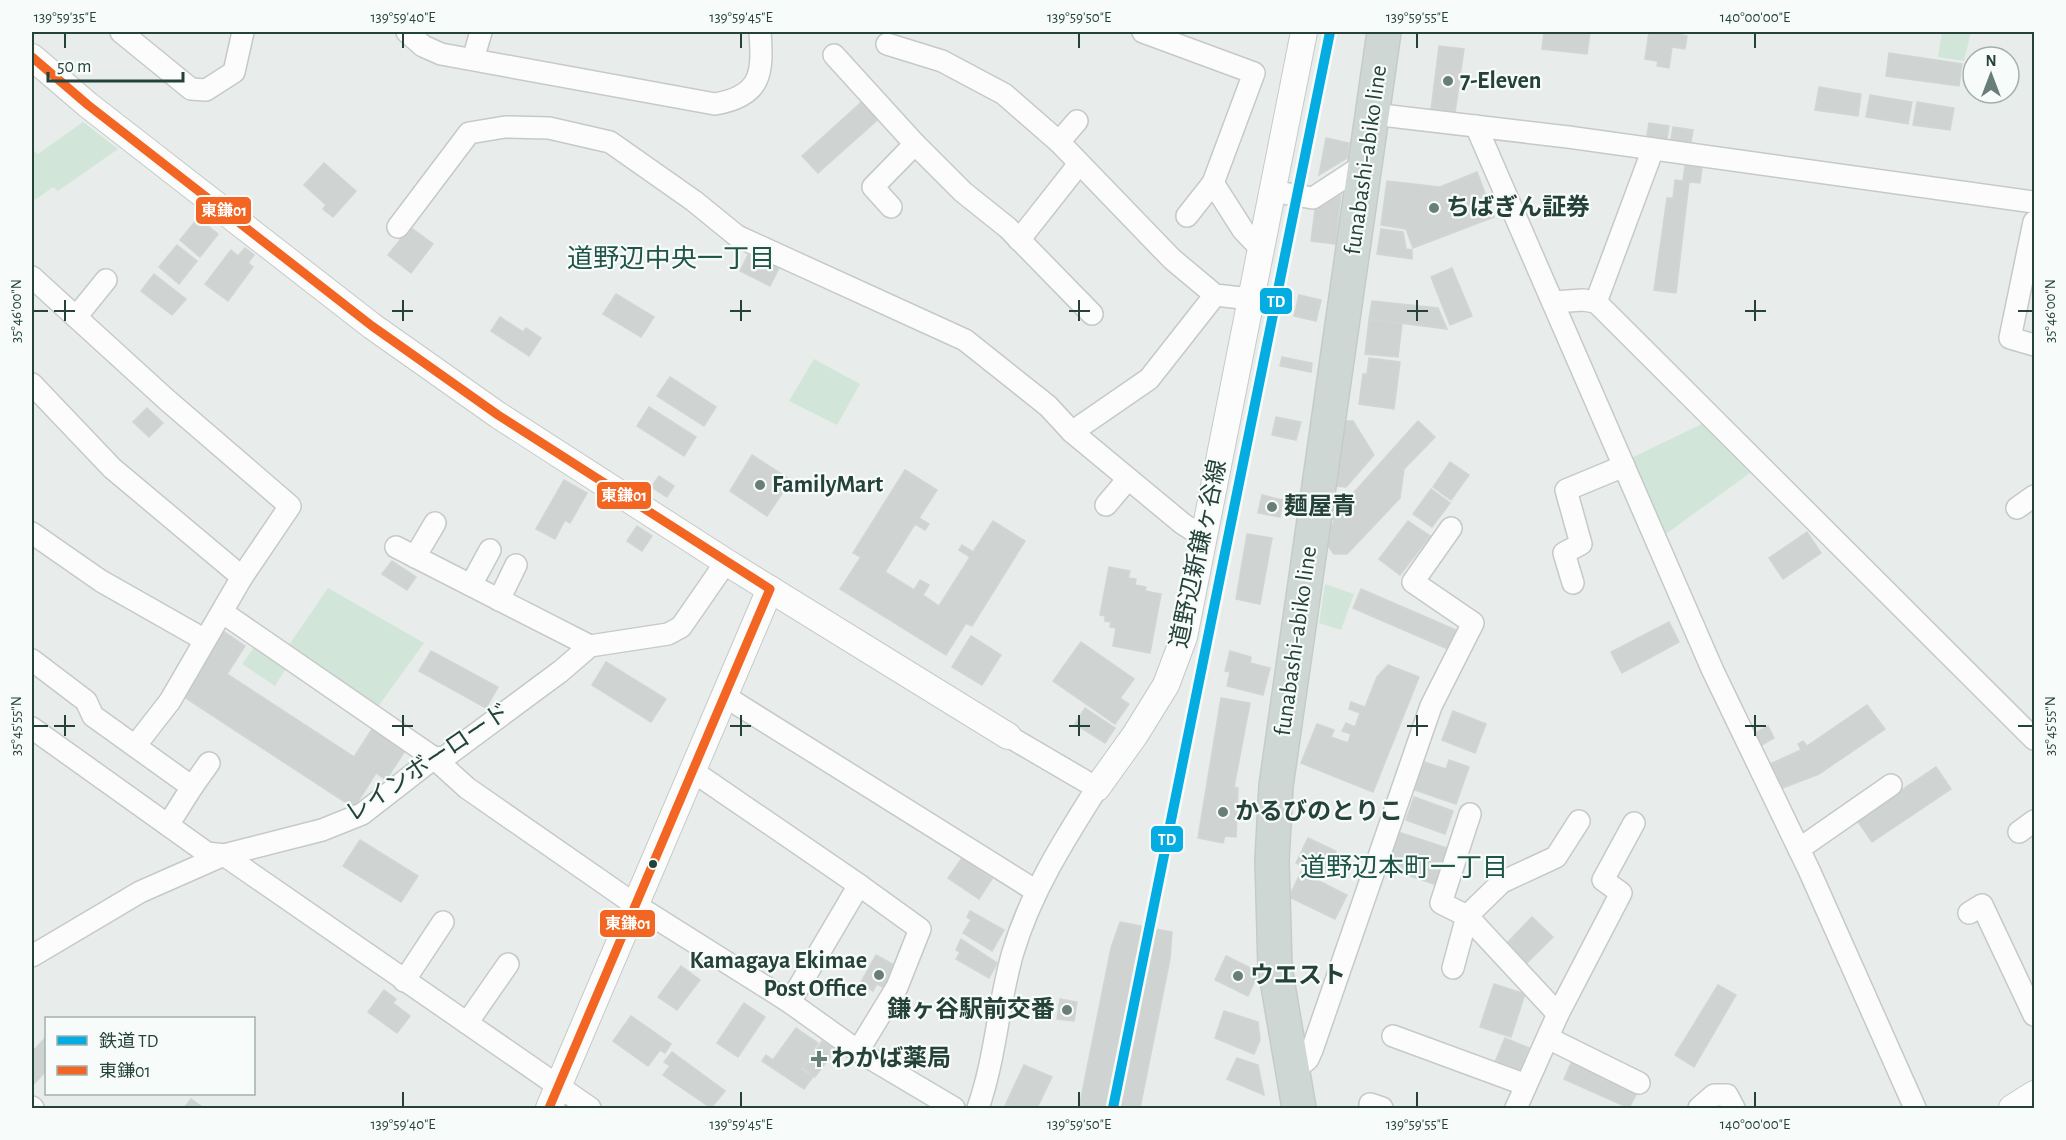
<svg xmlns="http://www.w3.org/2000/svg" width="2066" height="1140" font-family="'Alegreya Sans','Noto Sans JP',sans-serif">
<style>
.green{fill:#d1e6d8}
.building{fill:#cfd4d2;stroke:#d1d6d4;stroke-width:1.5}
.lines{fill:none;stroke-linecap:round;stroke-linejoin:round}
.minor-casing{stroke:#c5cac8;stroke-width:24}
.tertiary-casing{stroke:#c5cac8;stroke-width:28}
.primary-casing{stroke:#c3ccc9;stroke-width:36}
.minor{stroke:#fcfcfc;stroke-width:21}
.tertiary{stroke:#fcfcfc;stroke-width:26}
.primary{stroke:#cfd7d5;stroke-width:33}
.bus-1-casing{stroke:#f7fbf9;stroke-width:14}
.bus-1{stroke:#f26522;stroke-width:9}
.rail-1-casing{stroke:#f7fbf9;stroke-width:15}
.rail-1{stroke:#05ace1;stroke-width:10}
.ticks{fill:none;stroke:#24423a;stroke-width:2}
.poi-dot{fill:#697e78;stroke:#f7fbf9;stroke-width:2}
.bus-dot{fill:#24423a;stroke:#f7fbf9;stroke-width:2}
.labels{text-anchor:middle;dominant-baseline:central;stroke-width:4.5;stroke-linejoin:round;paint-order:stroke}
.poi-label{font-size:24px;font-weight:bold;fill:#24423a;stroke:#f7fbf9;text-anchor:start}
.street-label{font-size:24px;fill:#24423a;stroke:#f7fbf9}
.neighbourhood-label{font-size:26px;fill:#1f5548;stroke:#f7fbf9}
.line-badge{stroke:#f7fbf9;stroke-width:2}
.badge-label{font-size:16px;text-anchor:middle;font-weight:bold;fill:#fff}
.neatline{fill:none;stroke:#24423a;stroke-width:2}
.ticks-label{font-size:15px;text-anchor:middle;fill:#24423a}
</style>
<rect width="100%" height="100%" fill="#e8edeb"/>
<g class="green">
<polygon points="1942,32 1971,32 1964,61 1938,57"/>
<polygon points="83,122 118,149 58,191 53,187 32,202 32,149 38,154"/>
<polygon points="814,359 860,384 837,425 789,401"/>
<polygon points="1706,422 1754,470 1659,539 1625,461"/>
<polygon points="1325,584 1354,594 1341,630 1319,623"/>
<polygon points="328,588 424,643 377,708 287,648"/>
<polygon points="255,646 287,667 275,686 242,664"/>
</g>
<g class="building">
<polygon points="1544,32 1590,32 1587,54 1542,49"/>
<polygon points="1649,32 1683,32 1682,35 1687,36 1685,49 1672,47 1669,68 1657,66 1658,61 1645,59"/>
<polygon points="1439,46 1464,49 1455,113 1431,110"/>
<polygon points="1889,53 1962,64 1959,86 1886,76"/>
<polygon points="1819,87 1861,94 1858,116 1815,110"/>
<polygon points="1870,95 1912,102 1908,124 1866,117"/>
<polygon points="867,97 883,115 818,173 802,156"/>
<polygon points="1917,102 1954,108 1950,130 1913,125"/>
<polygon points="1649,123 1669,126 1666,145 1646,141"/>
<polygon points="1673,127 1693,130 1690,149 1670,145"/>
<polygon points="1326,138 1349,143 1347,158 1319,175"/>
<polygon points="324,163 356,191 333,217 323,209 326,205 304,185"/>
<polygon points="1685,165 1702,167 1700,183 1689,182 1676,293 1654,290 1667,198 1673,198 1675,180 1683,181"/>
<polygon points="1477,172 1494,217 1413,248 1406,229 1381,225 1387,181 1440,187"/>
<polygon points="1341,195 1335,244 1311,241 1315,210"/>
<polygon points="198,218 218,234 200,257 180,240"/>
<polygon points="410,227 433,244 411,273 388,255"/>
<polygon points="1381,229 1403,232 1406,249 1412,250 1412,259 1377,254"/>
<polygon points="177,245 197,261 179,284 159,267"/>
<polygon points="245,248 254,255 248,263 253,267 228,301 205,284 231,250 238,256"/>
<polygon points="750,251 780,266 770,286 740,271"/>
<polygon points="1452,268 1472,316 1450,325 1431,277"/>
<polygon points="154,274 186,299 172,315 141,291"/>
<polygon points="616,294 654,317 641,337 603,314"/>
<polygon points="1299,295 1321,300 1316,321 1294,316"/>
<polygon points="1372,301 1438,308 1447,329 1369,319"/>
<polygon points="500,317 523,332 526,328 541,338 529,356 491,331"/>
<polygon points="1369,320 1402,324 1398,357 1365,354"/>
<polygon points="1282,357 1312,363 1311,372 1280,366"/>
<polygon points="1369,358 1400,362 1394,409 1359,404 1363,374 1367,374"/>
<polygon points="670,377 716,407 704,426 657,396"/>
<polygon points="649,407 696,437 684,456 637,426"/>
<polygon points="147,408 163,423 149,437 133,422"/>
<polygon points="1276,417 1301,422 1296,440 1272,435"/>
<polygon points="1347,421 1353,421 1374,455 1346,487 1334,486 1341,432"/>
<polygon points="1418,421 1435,437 1404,469 1400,498 1347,554 1334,554 1328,546 1328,534 1334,521 1331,518"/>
<polygon points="752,455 791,480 767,516 730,491"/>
<polygon points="1450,462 1469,475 1451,500 1433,487"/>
<polygon points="905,470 937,490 919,518 929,524 925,530 915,524 885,572 914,590 920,580 929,585 923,595 939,606 970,557 959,550 962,545 973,552 993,521 1025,541 972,626 966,623 946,655 840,589 861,557 853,553"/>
<polygon points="659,476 674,486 667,497 651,487"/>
<polygon points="564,480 587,493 570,523 565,520 555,539 536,529"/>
<polygon points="1431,489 1450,503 1432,527 1413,514"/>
<polygon points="1262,495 1283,500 1280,517 1258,513"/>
<polygon points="1408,521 1430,536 1400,575 1379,559"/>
<polygon points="637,526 652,536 642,551 627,541"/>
<polygon points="1807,532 1821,553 1783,579 1769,558"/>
<polygon points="1247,534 1272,538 1260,604 1236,599"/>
<polygon points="392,561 416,577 407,590 382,574"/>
<polygon points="1109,567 1130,571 1128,578 1136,579 1135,585 1146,587 1145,591 1161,594 1150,653 1113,646 1116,628 1110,627 1111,622 1105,621 1105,616 1100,615"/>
<polygon points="1361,589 1458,631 1450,650 1353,608"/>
<polygon points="1669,622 1679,642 1622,673 1611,652"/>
<polygon points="223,631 245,646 227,674 354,757 372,729 405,751 386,780 376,773 354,808 181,695"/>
<polygon points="971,636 1001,655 982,685 952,667"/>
<polygon points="1081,642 1134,679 1120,698 1129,704 1115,724 1053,681"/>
<polygon points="431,651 498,687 486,708 419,671"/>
<polygon points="1230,651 1251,657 1250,663 1270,668 1263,695 1227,686 1230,672 1225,671"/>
<polygon points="606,662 666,699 651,722 592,685"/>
<polygon points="1388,665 1419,677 1373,792 1301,763 1317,724 1334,730 1331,737 1348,743 1351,734 1342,731 1346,723 1355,727 1360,713 1349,709 1351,702 1365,707 1377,677"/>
<polygon points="1221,698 1250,703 1234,787 1238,788 1236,837 1225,836 1223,843 1198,838"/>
<polygon points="1867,705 1885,729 1819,774 1780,789 1770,764 1801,750 1798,744 1803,741 1807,746"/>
<polygon points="1085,708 1115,728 1105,743 1075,724"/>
<polygon points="1453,711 1486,724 1475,753 1442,740"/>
<polygon points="1768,726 1774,738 1762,745 1755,733"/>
<polygon points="1449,760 1469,767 1456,804 1415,790 1424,762 1446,769"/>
<polygon points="1936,767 1951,789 1872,842 1857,820"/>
<polygon points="1414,797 1453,811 1445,834 1406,820"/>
<polygon points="1392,830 1450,849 1437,885 1380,866"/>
<polygon points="1308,838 1336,851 1324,877 1296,863"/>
<polygon points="360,840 418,876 401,902 343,866"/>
<polygon points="962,858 992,879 979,899 948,878"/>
<polygon points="1301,872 1347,895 1335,919 1289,897"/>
<polygon points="970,911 1004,930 992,951 963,933 971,920 967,917"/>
<polygon points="1532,917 1553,937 1526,964 1506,944"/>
<polygon points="1120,922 1172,932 1170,959 1140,1108 1079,1108 1111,948"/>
<polygon points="961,939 997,963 989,978 956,959 960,952 956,950"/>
<polygon points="876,955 898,967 886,989 877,984 873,991 860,984"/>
<polygon points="1226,956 1259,972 1248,996 1215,980"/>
<polygon points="681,966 700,980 677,1010 658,997"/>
<polygon points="1494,984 1525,994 1511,1037 1480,1027"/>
<polygon points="1718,985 1736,995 1694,1067 1675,1055"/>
<polygon points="384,990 396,999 393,1003 410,1016 397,1033 368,1012"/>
<polygon points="1060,999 1077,1002 1074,1021 1057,1019"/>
<polygon points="744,1003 765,1017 738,1057 717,1043"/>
<polygon points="1224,1011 1258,1022 1260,1040 1254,1054 1215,1038"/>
<polygon points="631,1016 671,1044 665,1053 660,1050 648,1066 613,1041"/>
<polygon points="796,1028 818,1043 801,1069 813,1077 804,1089 762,1061 766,1055 773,1060"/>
<polygon points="46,1037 46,1071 32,1086 32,1052"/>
<polygon points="1505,1038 1529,1048 1519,1071 1495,1062"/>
<polygon points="822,1041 835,1050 815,1077 803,1068"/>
<polygon points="672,1052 725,1091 711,1108 663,1075 670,1066 664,1062"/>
<polygon points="1237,1058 1258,1065 1264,1095 1227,1079"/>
<polygon points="1572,1061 1638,1091 1629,1108 1564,1079"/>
<polygon points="1024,1065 1052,1077 1037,1108 1004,1108"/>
<polygon points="191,1099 204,1108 184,1108"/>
</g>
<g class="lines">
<defs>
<g id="minor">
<polyline points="121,32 191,89 206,90 234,72 243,32"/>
<path d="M 407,32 L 423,46 L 441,54 L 715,104 C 762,96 763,73 760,32"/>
<polyline points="1143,32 1254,73 1213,183 1243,230 1261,249"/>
<polyline points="887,44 942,61 1004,94 1059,142 1172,259 1215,295 1251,299"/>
<polyline points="834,55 915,144 963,192 1008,228 1092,314"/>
<polyline points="473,59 481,32"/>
<polyline points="1373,114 1568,137 2034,202"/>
<polyline points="1476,126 1713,671 1809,870 1915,1108"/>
<polyline points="1059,142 1077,121"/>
<polyline points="1271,191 1313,198 1365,164"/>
<polyline points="891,207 873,187 915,144"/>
<polyline points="1187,216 1213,183"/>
<polyline points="2034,222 2010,338 2034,345"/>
<polyline points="398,227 469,133 505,127 549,128 610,142 694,201 737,236 965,340 1048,406 1072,432 1183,524 1205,538"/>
<polyline points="1019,240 1079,164"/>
<polyline points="32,277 167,400 290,506 242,577 170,701 135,746"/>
<polyline points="1553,302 1583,300 1596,302 1653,149"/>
<polyline points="1596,302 2034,739"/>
<polyline points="76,317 106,280"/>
<polyline points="32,384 112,468 242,577"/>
<polyline points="1072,432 1149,379 1215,295"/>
<polyline points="1106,505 1128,479"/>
<polyline points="2017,508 2034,496"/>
<polyline points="32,533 101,581 205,640"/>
<polyline points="396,547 590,646"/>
<polyline points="415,557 435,523"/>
<polyline points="1573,583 1564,553 1581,544 1566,490 1624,466"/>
<polyline points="471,585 490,550"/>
<polyline points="499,600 516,565"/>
<polyline points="222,612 434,758 467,788 637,906 788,1001 858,1051 954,1108"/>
<polyline points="32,660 86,701 93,716 192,787 168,825"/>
<polyline points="726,697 1036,891"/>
<polyline points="32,728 207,853 224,855 590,1108"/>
<polyline points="694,772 859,885"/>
<polyline points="192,787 209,763"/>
<polyline points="1470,814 1441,903 1467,916 1502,882 1556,857 1579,821"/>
<polyline points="2019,832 2034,821"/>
<polyline points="1799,849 1891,785"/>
<polyline points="1969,913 1982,905 2034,1015"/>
<polyline points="32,956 140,892 224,855 322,830 362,814 434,758 445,757 561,671 590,646 668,634 681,627 726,562"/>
<polyline points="1453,968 1467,916 1558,1014"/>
<polyline points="404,981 443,922"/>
<polyline points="790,1002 859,885 920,929 897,987 858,1051"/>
<polyline points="467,1023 508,964"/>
<polyline points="1393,1036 1526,1085"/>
<polyline points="1548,1038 1639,1083"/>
<polyline points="1292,1072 1308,1059 1312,1050 1431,706 1473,623 1413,582 1451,528"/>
<polyline points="1370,1104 1382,1108"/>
<polyline points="32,1107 33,1108"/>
<path d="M 978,1108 C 996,1057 998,1003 1013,952 C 1031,892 1064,840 1097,788 L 1008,736"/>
<polyline points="1516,1108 1558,1014 1621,893 1603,880 1634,823"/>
<polyline points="1699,1108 1714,1095 1727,1095 1734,1108"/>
</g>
<g id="tertiary">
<polyline points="32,57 88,105 372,326 498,415 726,562 1008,736"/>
<polyline points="1097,788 1135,735 1166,685 1184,637 1304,32"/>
<polyline points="549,1108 770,589"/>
<polyline points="2012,1108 2034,1094"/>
</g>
<polyline id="primary" points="1299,1108 1275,968 1272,860 1276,786 1384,32"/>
</defs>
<use href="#minor" class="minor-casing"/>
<use href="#tertiary" class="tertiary-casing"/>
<use href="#primary" class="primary-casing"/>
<use href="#minor" class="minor"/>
<use href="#tertiary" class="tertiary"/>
<use href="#primary" class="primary"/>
<defs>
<polyline id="bus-1" points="32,57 88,105 372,326 498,415 770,589 549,1108"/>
</defs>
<use href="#bus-1" class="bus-1-casing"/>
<use href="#bus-1" class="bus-1"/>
<defs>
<polyline id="rail-1" points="1113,1108 1330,32"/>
</defs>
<use href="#rail-1" class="rail-1-casing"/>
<use href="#rail-1" class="rail-1"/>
</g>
<path class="ticks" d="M 65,33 L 65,48M 403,33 L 403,48M 741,33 L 741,48M 1079,33 L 1079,48M 1417,33 L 1417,48M 1755,33 L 1755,48M 65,300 L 65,321M 403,300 L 403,321M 741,300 L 741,321M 1079,300 L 1079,321M 1417,300 L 1417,321M 1755,300 L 1755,321M 33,311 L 48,311M 54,311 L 75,311M 392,311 L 413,311M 730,311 L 751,311M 1069,311 L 1090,311M 1407,311 L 1428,311M 1745,311 L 1766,311M 2018,311 L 2033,311M 65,715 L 65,736M 403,715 L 403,736M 741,715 L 741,736M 1079,715 L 1079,736M 1417,715 L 1417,736M 1755,715 L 1755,736M 33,726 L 48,726M 54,726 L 75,726M 392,726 L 413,726M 730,726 L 751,726M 1069,726 L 1090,726M 1407,726 L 1428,726M 1745,726 L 1766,726M 2018,726 L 2033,726M 403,1092 L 403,1107M 741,1092 L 741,1107M 1079,1092 L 1079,1107M 1417,1092 L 1417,1107M 1755,1092 L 1755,1107"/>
<g class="poi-dot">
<circle cx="1448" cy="81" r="6"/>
<circle cx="1434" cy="208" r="6"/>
<circle cx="760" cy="485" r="6"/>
<circle cx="1272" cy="507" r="6"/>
<circle cx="1223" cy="812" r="6"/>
<circle cx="879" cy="975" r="6"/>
<circle cx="1238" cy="976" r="6"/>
<circle cx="1067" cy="1010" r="6"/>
<path d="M816 1050h6v6h6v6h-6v6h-6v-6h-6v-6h6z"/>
</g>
<circle class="bus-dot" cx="653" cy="864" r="5"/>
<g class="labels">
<g class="poi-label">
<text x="1460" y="81">7-Eleven</text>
<text x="1446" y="208">ちばぎん証券</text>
<text x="772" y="485">FamilyMart</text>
<text x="1284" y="507">麺屋青</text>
<text x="1235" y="812">かるびのとりこ</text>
<text x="867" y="961" text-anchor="end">Kamagaya Ekimae<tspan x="867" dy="28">Post Office</tspan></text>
<text x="1250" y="976">ウエスト</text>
<text x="1055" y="1010" text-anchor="end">鎌ヶ谷駅前交番</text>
<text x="831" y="1059">わかば薬局</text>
</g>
<g class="street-label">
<text transform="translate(1366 160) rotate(-82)">funabashi-abiko line</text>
<text transform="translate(1199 554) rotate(-78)">道野辺新鎌ヶ谷線</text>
<text transform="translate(1296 641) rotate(-82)">funabashi-abiko line</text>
<text transform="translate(428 763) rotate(-34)">レインボーロード</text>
</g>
<g class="neighbourhood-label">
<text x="671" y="259">道野辺中央一丁目</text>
<text x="1404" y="868">道野辺本町一丁目</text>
</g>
</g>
<g class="line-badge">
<rect x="195" y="196" width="57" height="29" rx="6" fill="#f26522"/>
<rect x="1259" y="287" width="34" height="28" rx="6" fill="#05ace1"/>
<rect x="596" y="481" width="56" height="29" rx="6" fill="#f26522"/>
<rect x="1150" y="825" width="34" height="28" rx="6" fill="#05ace1"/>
<rect x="599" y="909" width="57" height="29" rx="6" fill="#f26522"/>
</g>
<g class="badge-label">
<text x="224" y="216">東鎌01</text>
<text x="1276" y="307">TD</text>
<text x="624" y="501">東鎌01</text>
<text x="1167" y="845">TD</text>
<text x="628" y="929">東鎌01</text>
</g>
<rect width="2066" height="1140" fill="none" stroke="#f7fbf9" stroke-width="66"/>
<rect x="45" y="1017" width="210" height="78" fill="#f7fbf9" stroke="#a3b1ad" stroke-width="1.5"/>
<rect x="57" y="1036" width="30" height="9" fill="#05ace1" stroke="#a3b1ad" stroke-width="1.5"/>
<text x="99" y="1047" font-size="18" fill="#24423a">鉄道 TD</text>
<rect x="57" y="1066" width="30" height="9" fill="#f26522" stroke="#a3b1ad" stroke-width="1.5"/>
<text x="99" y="1077" font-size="18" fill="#24423a">東鎌01</text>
<g transform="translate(1991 75)"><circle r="28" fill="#f7fbf9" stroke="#a3b1ad" stroke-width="1.5"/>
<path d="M0-4.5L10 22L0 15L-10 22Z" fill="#697e78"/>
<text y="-9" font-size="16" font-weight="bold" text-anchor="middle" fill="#24423a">N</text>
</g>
<path d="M48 72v9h135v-9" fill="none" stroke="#24423a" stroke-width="3"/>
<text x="57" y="72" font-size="18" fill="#24423a" stroke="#f7fbf9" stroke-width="4.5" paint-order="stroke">50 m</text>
<rect x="33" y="33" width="2000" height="1074" class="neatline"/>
<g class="ticks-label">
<text x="65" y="22">139°59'35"E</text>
<text x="403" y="22">139°59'40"E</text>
<text x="741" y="22">139°59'45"E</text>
<text x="1079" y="22">139°59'50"E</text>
<text x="1417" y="22">139°59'55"E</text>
<text x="1755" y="22">140°00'00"E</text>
<text transform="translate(16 311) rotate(-90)" y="5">35°46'00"N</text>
<text transform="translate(2050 311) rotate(-90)" y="5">35°46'00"N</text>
<text transform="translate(16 726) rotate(-90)" y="5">35°45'55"N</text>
<text transform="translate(2050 726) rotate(-90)" y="5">35°45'55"N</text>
<text x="403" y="1129">139°59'40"E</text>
<text x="741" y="1129">139°59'45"E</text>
<text x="1079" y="1129">139°59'50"E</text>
<text x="1417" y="1129">139°59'55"E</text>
<text x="1755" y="1129">140°00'00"E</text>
</g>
</svg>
